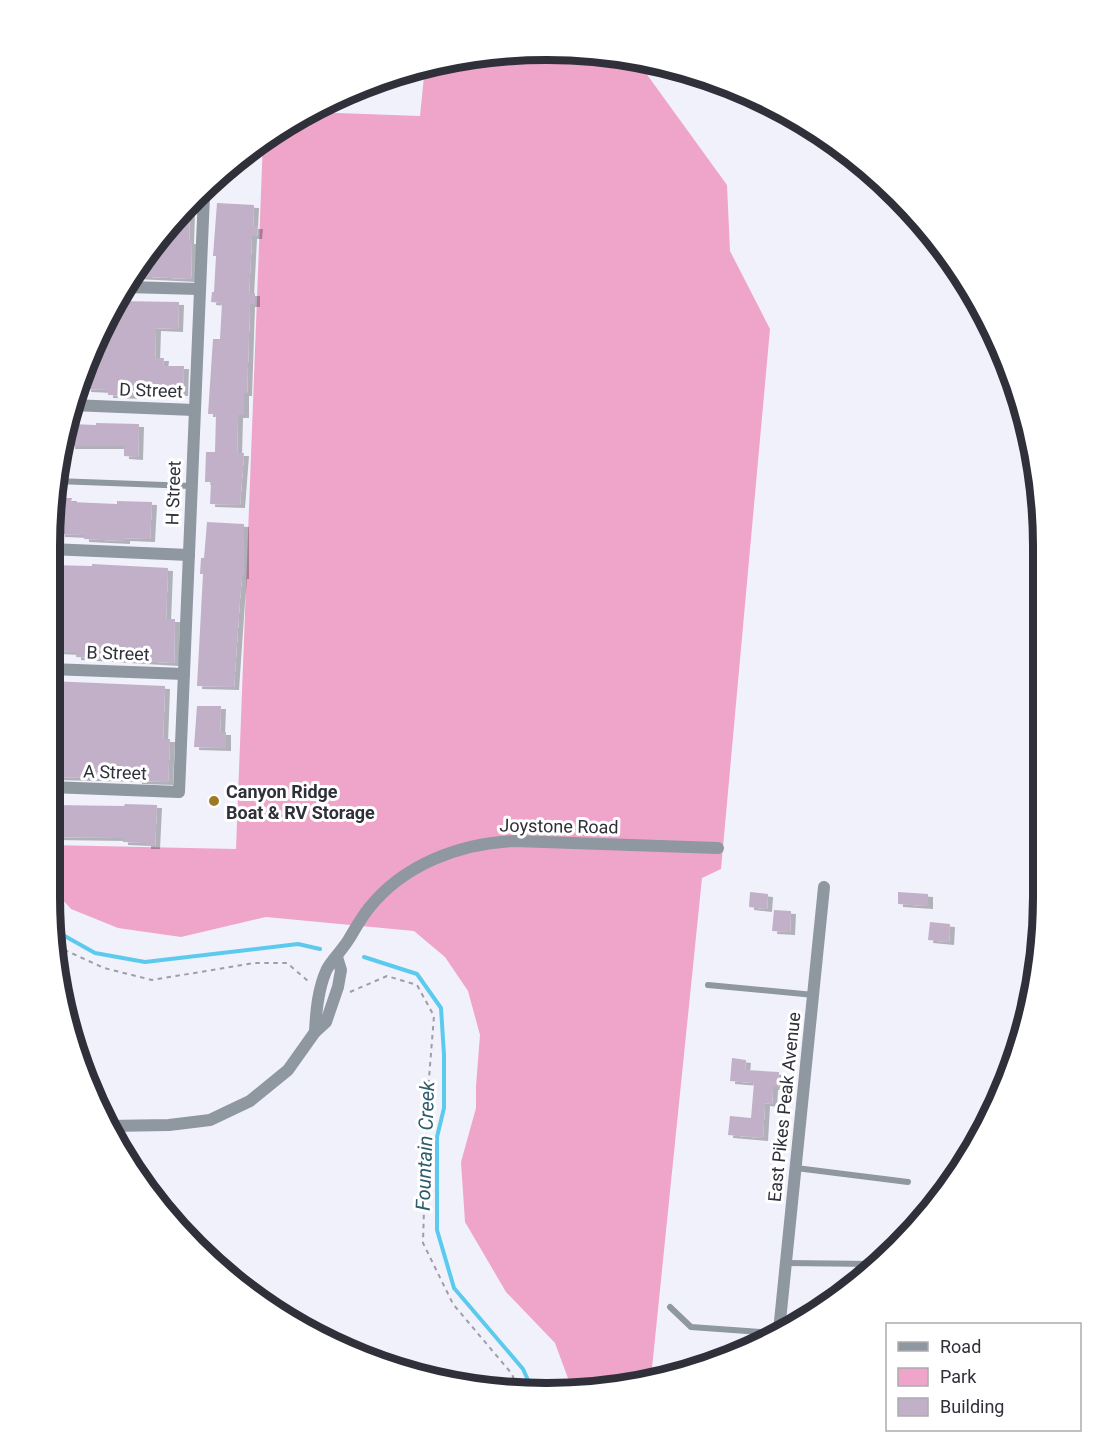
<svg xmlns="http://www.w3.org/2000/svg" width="1093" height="1443" font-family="Roboto,sans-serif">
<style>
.green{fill:#efa5ca}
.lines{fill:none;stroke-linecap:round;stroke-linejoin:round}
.stream{stroke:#5ccaed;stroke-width:4}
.building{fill:#c1b0c8;filter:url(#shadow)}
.path{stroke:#9e9ea8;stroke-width:2;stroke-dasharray:4.5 4.5;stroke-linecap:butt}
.lane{stroke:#8f97a1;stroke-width:6}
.street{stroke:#8f97a1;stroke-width:12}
.poi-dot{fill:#9e7925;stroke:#fff;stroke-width:2}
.labels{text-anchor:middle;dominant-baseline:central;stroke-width:6;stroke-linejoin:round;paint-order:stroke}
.street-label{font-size:18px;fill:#30303a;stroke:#fff}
.poi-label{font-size:18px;font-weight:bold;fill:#30303a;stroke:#fff;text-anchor:start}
.water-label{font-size:20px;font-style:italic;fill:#2e5c6b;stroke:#fff}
.rim{fill:none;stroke:#30303a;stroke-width:8}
</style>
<defs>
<filter id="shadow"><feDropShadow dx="5" dy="3" stdDeviation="0" flood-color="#0004"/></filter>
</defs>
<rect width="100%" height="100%" fill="#f1f1fc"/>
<polygon class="green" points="546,50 635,58 727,185 730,251 770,329 721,869 702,878 651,1378 579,1392 573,1392 555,1343 506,1292 465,1222 461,1162 476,1108 476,1086 480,1035 468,991 445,957 414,931 266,917 181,937 118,928 71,909 50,886 50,845 236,849 263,140 270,133 310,112 420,116 425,66 449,59"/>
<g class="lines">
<g class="stream">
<polyline points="54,930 95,953 145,962 298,944 320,949"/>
<polyline points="364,957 417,974 441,1008 444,1055 444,1108 437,1137 437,1230 454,1288 523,1369 532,1389"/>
</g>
</g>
<g class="building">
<polygon points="217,203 254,205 253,226 258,226 257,236 252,236 249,293 255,293 255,304 250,304 247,393 244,393 244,415 238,415 237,453 244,453 240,505 210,504 211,482 205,482 206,452 215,452 216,414 208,414 213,339 220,339 222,303 211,302 212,292 214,292 216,256 213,256"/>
<polygon points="190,209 189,241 192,241 191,279 132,276 152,244 162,235 173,235 174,224"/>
<polygon points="117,301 179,302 178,329 156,328 155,358 164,358 163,366 184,366 183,393 141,391 140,396 108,395 108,390 86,389 88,360 89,357 101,358 102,324"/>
<polygon points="96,423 139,424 138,457 124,456 124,446 70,446 71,424 96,425"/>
<polygon points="61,498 72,498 71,502 117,504 117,501 152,502 150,539 125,538 125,541 84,539 84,535 60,534"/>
<polygon points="207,522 244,524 244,576 242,576 240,599 234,687 197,686 203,574 200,574 201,558 204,558"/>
<polygon points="92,564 168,568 166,619 175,619 174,663 76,657 76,652 53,651 55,606 50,606 50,565 92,566"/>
<polygon points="50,681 165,686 163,739 170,739 168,782 137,781 137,779 50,777"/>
<polygon points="197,706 221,706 220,732 226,732 226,748 194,747"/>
<polygon points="125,804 157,805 155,846 146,846 146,843 123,842 123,838 50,837 50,805 124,806"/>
<polygon points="750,892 768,894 767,909 749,907"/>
<polygon points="898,892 928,894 928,906 898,904"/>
<polygon points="774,910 791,911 790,932 772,931"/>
<polygon points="930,922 950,924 949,942 928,940"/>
<polygon points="732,1058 746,1060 745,1070 779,1072 778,1087 773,1087 772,1104 765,1103 763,1138 728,1135 730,1116 751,1118 754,1083 730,1081"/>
</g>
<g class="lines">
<g class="path">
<polyline points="56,946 104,968 152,980 254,963 287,963 308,981"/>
<polyline points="350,992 387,976 417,985 434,1016 427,1103 423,1243 453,1304 512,1374 517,1388"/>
</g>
<g class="lane">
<polyline points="56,481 191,486"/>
<polyline points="708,985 814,995"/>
<polyline points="796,1168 908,1182"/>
<polyline points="786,1263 874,1264"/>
<polyline points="670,1307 691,1327 776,1333"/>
</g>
<g class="street">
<polyline points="126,287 199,289"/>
<polyline points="71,405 194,410"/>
<polyline points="50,549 189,555"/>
<polyline points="50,669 184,674"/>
<polyline points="50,787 179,792 204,195"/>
<path d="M 315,1032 C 316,1011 318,988 327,969 C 332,960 343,949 349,939 C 355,929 361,918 369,908 C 404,864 461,843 515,841 L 718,848"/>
<polyline points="108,1126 169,1125 210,1120 250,1101 288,1070 315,1032 326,1022 338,987 341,970 337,957"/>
<polyline points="779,1331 824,887"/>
</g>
</g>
<circle class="poi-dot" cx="214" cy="801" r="6"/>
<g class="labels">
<g class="street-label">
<text transform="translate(151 390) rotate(2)">D Street</text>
<text transform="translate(173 493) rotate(-88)">H Street</text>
<text transform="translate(118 653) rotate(2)">B Street</text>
<text transform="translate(115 772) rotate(2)">A Street</text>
<text transform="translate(559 826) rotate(1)">Joystone Road</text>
<text transform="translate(784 1107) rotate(-84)">East Pikes Peak Avenue</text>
</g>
<g class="poi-label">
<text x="226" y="791">Canyon Ridge<tspan x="226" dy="21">Boat &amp; RV Storage</tspan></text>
</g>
<g class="water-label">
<text transform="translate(425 1146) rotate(-88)">Fountain Creek</text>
</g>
</g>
<path d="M0 0H1093V1443H0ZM546 60H547A486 486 0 0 1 1033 546V897A486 486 0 0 1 547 1383H546A486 486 0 0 1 60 897V546A486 486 0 0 1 546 60Z" fill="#fff" fill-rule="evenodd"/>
<path class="rim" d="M546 60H547A486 486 0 0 1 1033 546V897A486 486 0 0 1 547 1383H546A486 486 0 0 1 60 897V546A486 486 0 0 1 546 60Z"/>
<rect x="886" y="1323" width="195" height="108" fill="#ffffff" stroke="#acacb0" stroke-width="1.5"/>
<rect x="898" y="1342" width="30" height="9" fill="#8f97a1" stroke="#acacb0" stroke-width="1.5"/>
<text x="940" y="1353" font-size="18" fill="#30303a">Road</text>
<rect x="898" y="1368" width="30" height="18" fill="#efa5ca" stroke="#acacb0" stroke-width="1.5"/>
<text x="940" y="1383" font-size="18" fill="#30303a">Park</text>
<rect x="898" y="1398" width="30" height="18" fill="#c1b0c8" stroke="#acacb0" stroke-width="1.5"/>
<text x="940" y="1413" font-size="18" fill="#30303a">Building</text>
</svg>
